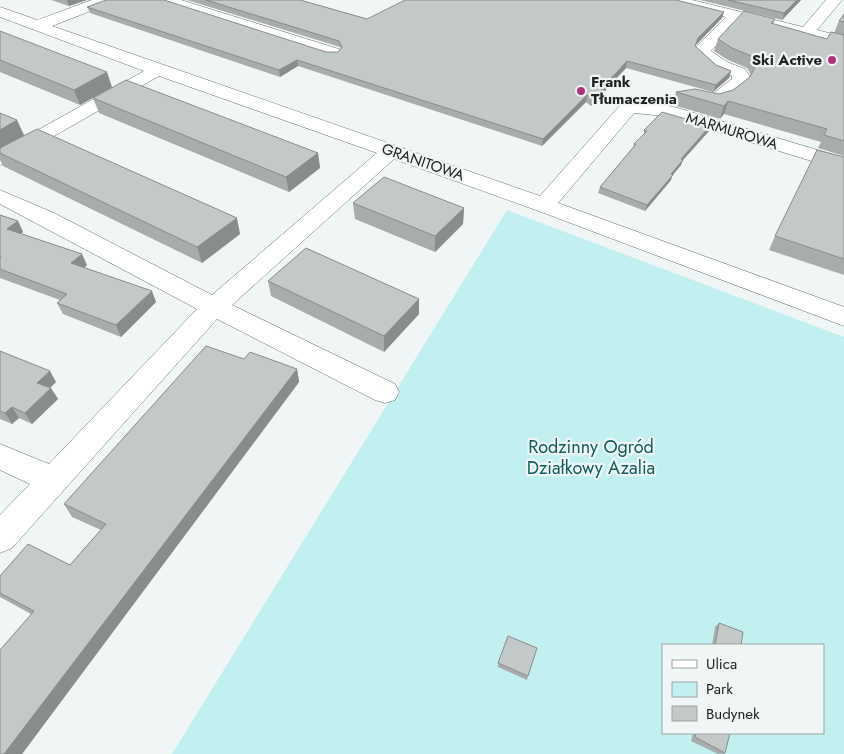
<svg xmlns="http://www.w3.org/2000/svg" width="844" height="754" font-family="Jost,sans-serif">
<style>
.green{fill:#c2f0f1;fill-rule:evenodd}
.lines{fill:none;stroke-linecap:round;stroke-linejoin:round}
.minor-casing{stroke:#696e6e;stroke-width:1}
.minor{fill:#fff;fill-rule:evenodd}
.wall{fill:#a8acac}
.shaded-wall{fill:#888c8c}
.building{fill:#c3c8c8;stroke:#888c8c}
.poi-dot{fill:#b2317d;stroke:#f0f6f6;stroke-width:2}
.labels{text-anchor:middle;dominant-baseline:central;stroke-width:4.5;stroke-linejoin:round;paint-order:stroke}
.far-poi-label{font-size:15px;font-weight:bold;fill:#232525;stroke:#f0f6f6;text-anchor:end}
.far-street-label{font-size:15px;fill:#232525;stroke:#f0f6f6}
.park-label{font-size:18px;fill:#125c5e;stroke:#f0f6f6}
</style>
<rect width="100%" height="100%" fill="#f0f6f6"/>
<path class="green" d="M 507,210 L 844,337 L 844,754 L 172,754 ZM 663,645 L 823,645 L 823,733 L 663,733 Z"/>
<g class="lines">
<defs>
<g id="minor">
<polygon points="92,0 114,0 111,3 52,26 540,196 623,102 630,100 674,107 844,158 844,171 665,116 634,113 558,203 844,307 844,326 536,210 394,159 232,305 395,384 399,392 395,400 385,403 375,400 217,319 12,548 0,553 0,515 30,484 0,470 0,444 49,464 197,309 0,204 0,190 54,213 212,295 377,153 159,76 7,163 0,165 0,151 144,71 0,17 0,7 37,20"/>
<polygon points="158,0 181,0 339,49 341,53 339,57 327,57 161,3"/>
<path d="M 666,0 L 692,0 L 803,27 L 826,0 L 842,0 L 817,30 L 844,37 L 844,47 L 740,21 L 711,51 L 727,62 L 745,69 L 750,77 L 749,81 C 738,97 720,108 700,103 C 694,102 689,101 686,96 L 689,92 L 695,91 L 714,93 L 732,79 L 732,76 L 715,70 L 695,53 L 697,46 L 726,17 L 669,3 Z"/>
</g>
</defs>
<use href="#minor" class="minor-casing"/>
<use href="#minor" class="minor"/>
</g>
<g class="wall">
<polygon points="51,0 87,0 69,6"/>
<polygon points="187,0 300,0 367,19 722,18 695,46 716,65 731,71 729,78 713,92 626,68 591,106 586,102 542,146 298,66 280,77 90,13 87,7 326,52 338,52 341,49 340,47"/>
<polygon points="700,0 801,0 782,20"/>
<polygon points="844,14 844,156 818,148 821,142 724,114 720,119 673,105 676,92 719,94 733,90 750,77 751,75 747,68 728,60 714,51 718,39 775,19 773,24 827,39 840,34 834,33 839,21"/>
<polygon points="0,31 112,87 80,105 0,72"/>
<polygon points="93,98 318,153 320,168 289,192 99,113"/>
<polygon points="0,113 24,135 240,234 202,263 3,166 0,160"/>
<polygon points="644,130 709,131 683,160 681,165 672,176 671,180 645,211 598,193 600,187 633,148 634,144 644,134"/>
<polygon points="844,157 844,275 769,250 775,236"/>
<polygon points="353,203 464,208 463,224 435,252 355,219"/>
<polygon points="0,215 18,221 23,232 21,234 87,265 84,268 156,302 121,337 63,314 57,303 60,300 0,278"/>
<polygon points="268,281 419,299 419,314 384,352 271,296"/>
<polygon points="0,351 56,382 50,388 58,399 32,424 19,418 12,424 0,419"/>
<polygon points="244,359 297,369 299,382 22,754 0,754 31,614 0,597 0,576 70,565 101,530 72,517 64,504"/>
<polygon points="719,623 741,645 712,645 715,627"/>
<polygon points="498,663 528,676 527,680 498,667"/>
<polygon points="693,733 730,733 725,753 724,754 718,754 691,741"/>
</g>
<g class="shaded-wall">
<polygon points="67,0 87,0 69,6"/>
<polygon points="797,0 801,0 782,20 784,13"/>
<polygon points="724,12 722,18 696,45 698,38"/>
<polygon points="297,60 298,66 280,77 279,70"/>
<polygon points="627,61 626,68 591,106 592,99"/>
<polygon points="731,71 729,78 713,92 716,85"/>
<polygon points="107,72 112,87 80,105 74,90"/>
<polygon points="587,95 586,102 542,146 543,139"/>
<polygon points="728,101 724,114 720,119 724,106"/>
<polygon points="17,120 24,135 0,149 0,130"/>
<polygon points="710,126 709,131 683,160 681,165 672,176 671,180 645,211 647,205 671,174 681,159"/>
<polygon points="318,153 320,168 289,192 286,177"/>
<polygon points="464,208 463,224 435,252 435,236"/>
<polygon points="237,218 240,234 202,263 197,247"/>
<polygon points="18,221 23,232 13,240 7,229"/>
<polygon points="82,254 87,265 76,274 71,263"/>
<polygon points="152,291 156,302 121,337 116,325"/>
<polygon points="419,299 419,314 384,352 384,336"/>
<polygon points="297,369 299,382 22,754 4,754"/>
<polygon points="50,371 56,382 44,393 37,383"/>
<polygon points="51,388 58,399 32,424 25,413"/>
<polygon points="12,407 19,418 12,424 5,413"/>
</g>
<g class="building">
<polygon points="106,0 164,0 326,52 338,52 342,47 339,41 206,0 300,0 367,19 405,0 676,0 724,12 698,38 695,46 716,65 731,71 716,85 627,61 592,99 587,95 543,139 297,60 279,70 87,7"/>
<polygon points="728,0 797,0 784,13"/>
<polygon points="744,11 775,19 771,23 827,39 831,32 844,35 844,141 824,135 827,129 728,101 724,106 676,92 695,89 719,94 733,90 750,77 756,65 751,56 732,48 718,39"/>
<polygon points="844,14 844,22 839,21"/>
<polygon points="0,31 107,72 74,90 0,60"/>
<polygon points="126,80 318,153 286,177 93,98"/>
<polygon points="662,112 710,126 681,159 683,160 671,174 673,175 647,205 600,187 636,144 634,144 647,131 644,130"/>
<polygon points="0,113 17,120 0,130"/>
<polygon points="37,129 237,218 197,247 0,153 0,148"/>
<polygon points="817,150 844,157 844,259 775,236"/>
<polygon points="384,177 464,208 435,236 353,203"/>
<polygon points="0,215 18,221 7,229 82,254 71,263 152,291 116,325 57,303 67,294 0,269 0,257 1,257 0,256"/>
<polygon points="306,248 419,299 384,336 268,281"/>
<polygon points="206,346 244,359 250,352 297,369 4,754 0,754 0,650 34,611 0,593 0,576 28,544 70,565 106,524 64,504"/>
<polygon points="0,351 50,371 37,383 51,388 25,413 12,407 5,413 0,411"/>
<polygon points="719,623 743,632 741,645 715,645"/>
<polygon points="508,636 537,648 528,676 498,663"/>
<polygon points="696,733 730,733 725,753 695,737"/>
</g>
<g class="poi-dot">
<circle cx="832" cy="60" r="5"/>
<circle cx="581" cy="91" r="5"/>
</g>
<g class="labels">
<g class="far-poi-label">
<text x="822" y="60">Ski Active</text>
<text x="591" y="82" text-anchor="start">Frank<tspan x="591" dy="17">Tłumaczenia</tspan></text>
</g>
<g class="far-street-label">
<text transform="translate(732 131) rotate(17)">MARMUROWA</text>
<text transform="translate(423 162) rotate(19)">GRANITOWA</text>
</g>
<g class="park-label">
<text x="591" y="447">Rodzinny Ogród<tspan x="591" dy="21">Działkowy Azalia</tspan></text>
</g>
</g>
<rect x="662" y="644" width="162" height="90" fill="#f0f6f6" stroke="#9ea2a2"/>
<rect x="672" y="660" width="25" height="8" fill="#ffffff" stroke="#9ea2a2"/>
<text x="706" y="669" font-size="15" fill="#232525">Ulica</text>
<rect x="672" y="682" width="25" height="15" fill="#c2f0f1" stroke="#9ea2a2"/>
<text x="706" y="694" font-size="15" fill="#232525">Park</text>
<rect x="672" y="706" width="25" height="15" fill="#c3c8c8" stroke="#9ea2a2"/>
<text x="706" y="719" font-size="15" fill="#232525">Budynek</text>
</svg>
